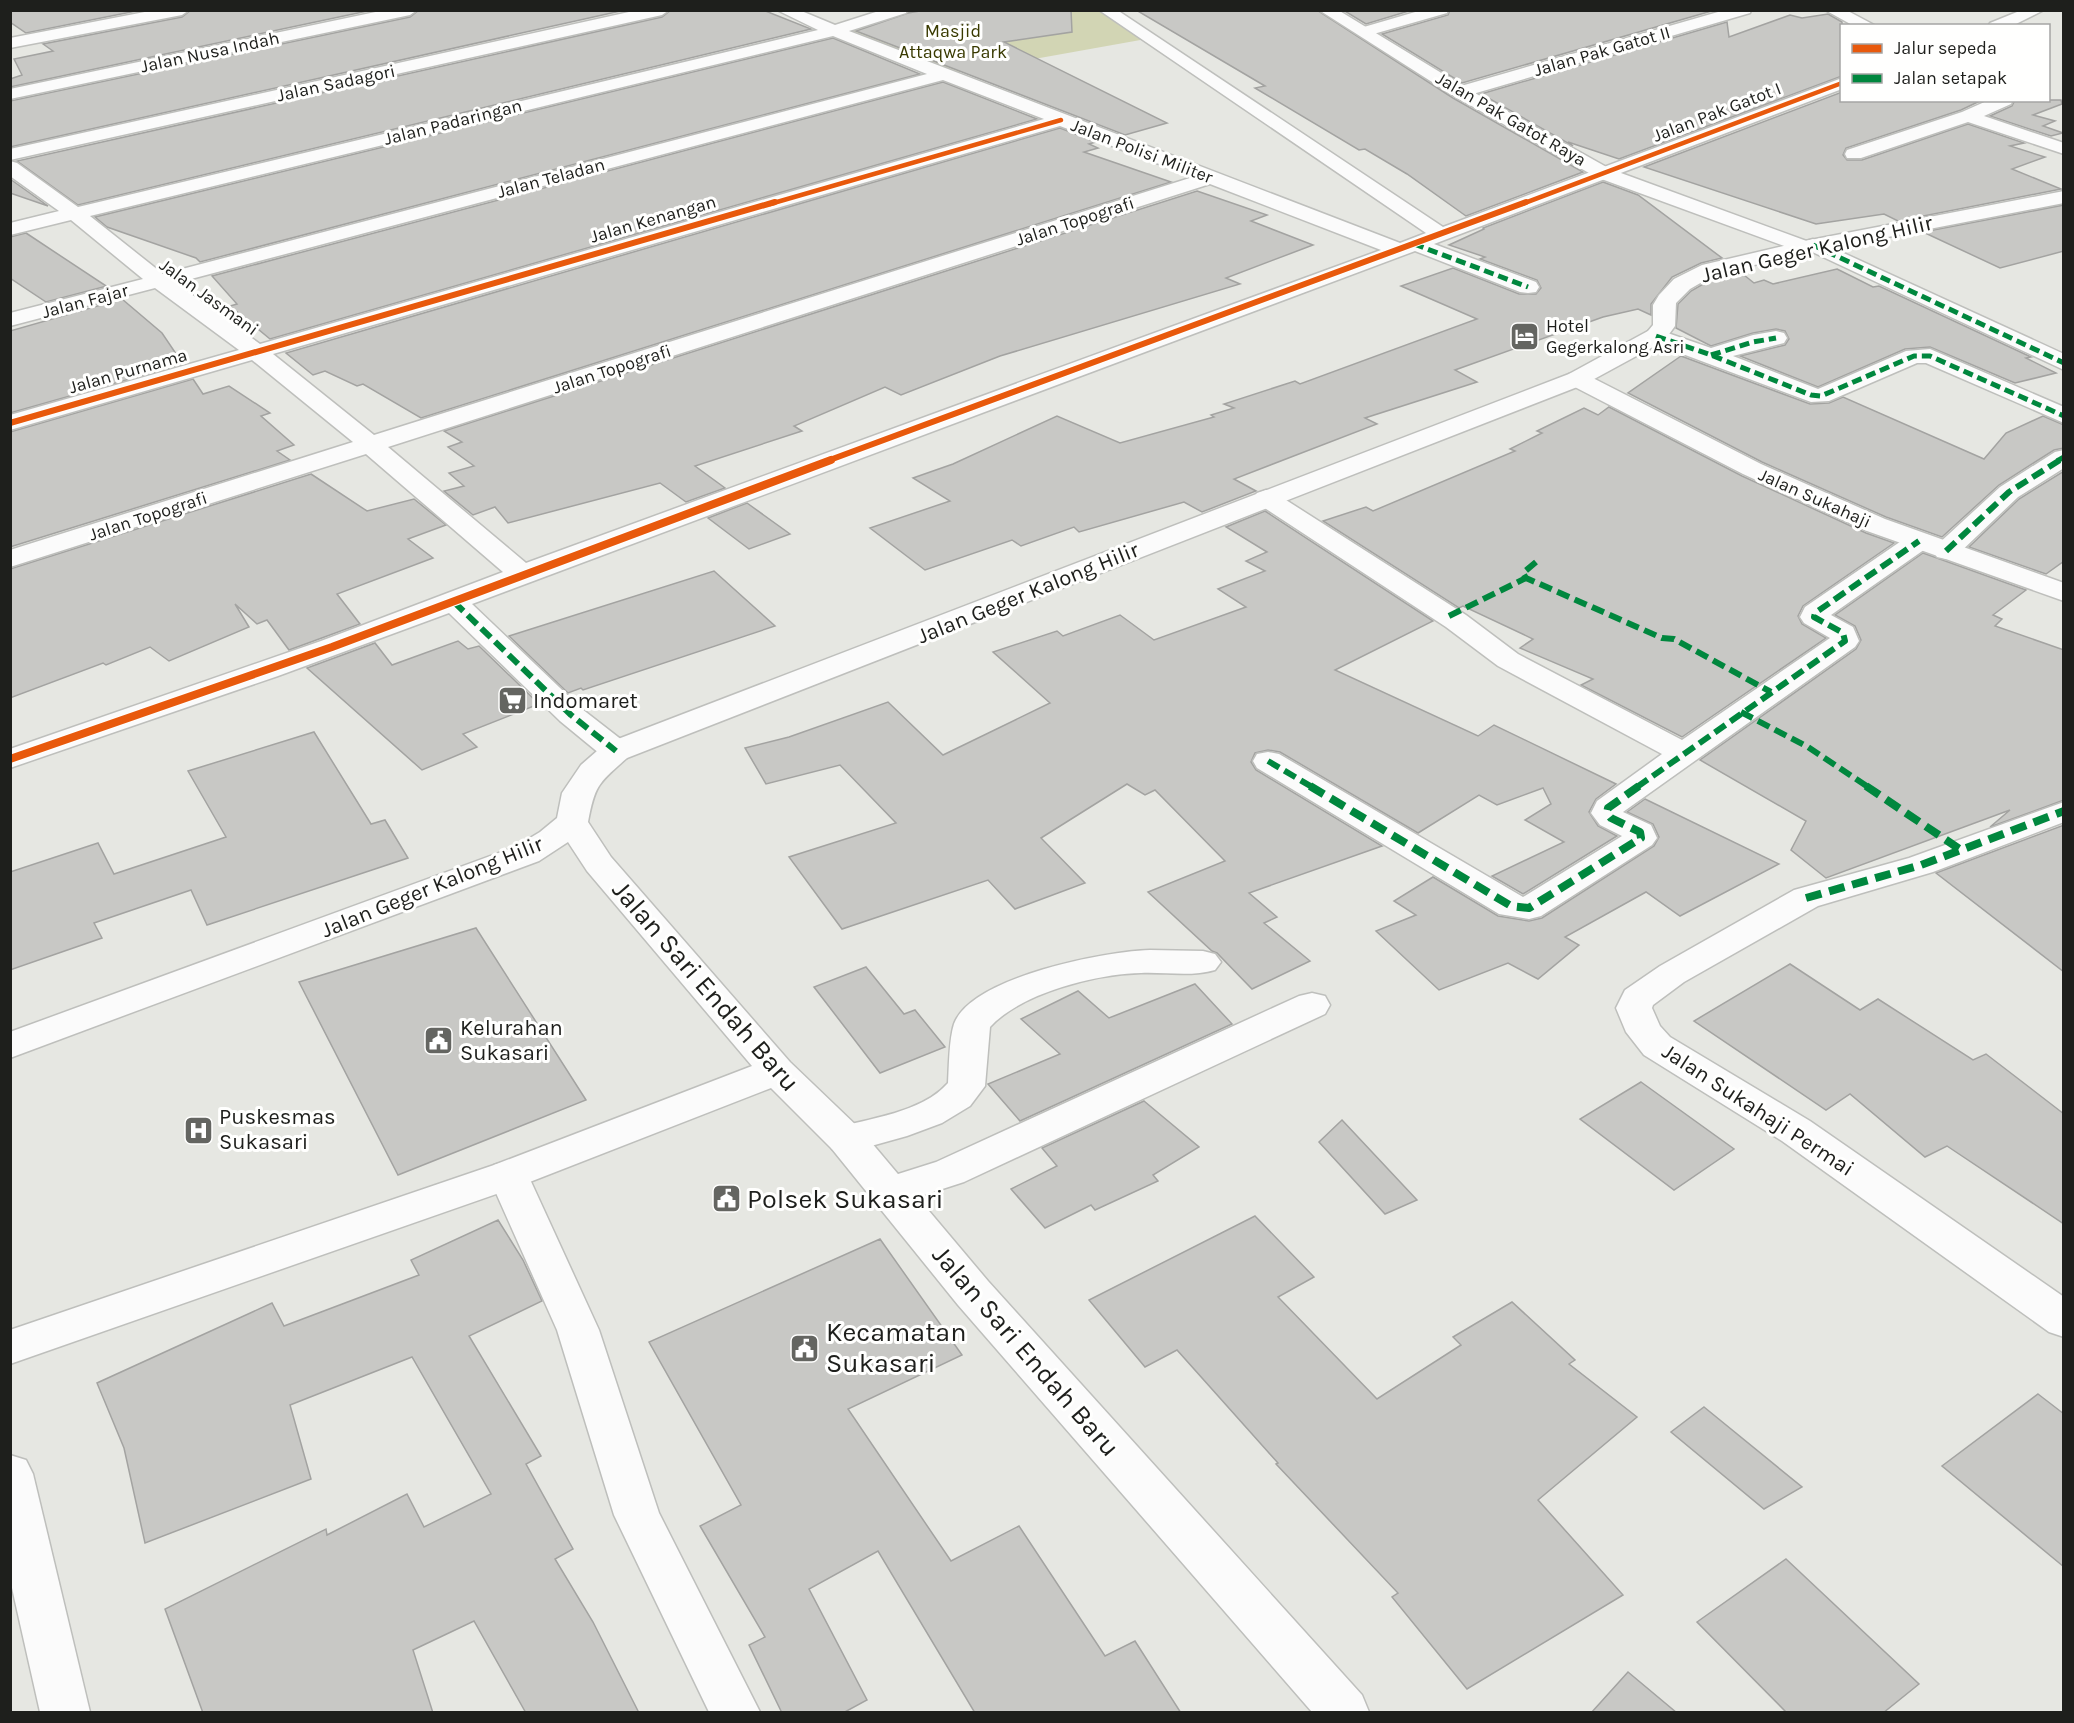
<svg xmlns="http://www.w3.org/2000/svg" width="2074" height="1723" font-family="Karla,sans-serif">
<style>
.green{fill:#d2d5b4}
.building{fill:#c8c8c5;stroke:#a3a3a1;stroke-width:1.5}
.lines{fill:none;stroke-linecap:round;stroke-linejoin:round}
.minor-casing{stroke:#bebfbc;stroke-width:3}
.tertiary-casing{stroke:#bebfbc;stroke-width:3}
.secondary-casing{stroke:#bebfbc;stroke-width:3}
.minor{fill:#fbfbfb;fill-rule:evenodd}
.tertiary{fill:#fbfbfb;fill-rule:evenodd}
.secondary{fill:#fbfbfb;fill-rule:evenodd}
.quiet-far2{stroke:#00873e;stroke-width:5;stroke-dasharray:10 5;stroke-linecap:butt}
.quiet-far1{stroke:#00873e;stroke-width:6;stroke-dasharray:13 6;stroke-linecap:butt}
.quiet{stroke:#00873e;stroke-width:8;stroke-dasharray:16 8;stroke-linecap:butt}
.cycleway-far2-casing{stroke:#fffffe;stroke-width:7}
.cycleway-far1-casing{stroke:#fffffe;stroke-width:8}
.cycleway-casing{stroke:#fffffe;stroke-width:10}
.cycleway-far2{stroke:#e8590c;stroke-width:4.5}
.cycleway-far1{stroke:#e8590c;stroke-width:6}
.cycleway{stroke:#e8590c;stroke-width:8}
.labels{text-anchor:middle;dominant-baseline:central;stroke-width:6;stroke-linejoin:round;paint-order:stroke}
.far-park-label{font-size:18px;fill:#393a00;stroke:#fffffe}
.far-street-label{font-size:18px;fill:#1e1f1c;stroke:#fffffe}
.far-poi-label{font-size:18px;fill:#1e1f1c;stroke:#fffffe;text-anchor:start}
.street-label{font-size:22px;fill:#1e1f1c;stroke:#fffffe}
.poi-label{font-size:22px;fill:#1e1f1c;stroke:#fffffe;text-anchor:start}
.near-street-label{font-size:27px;fill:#1e1f1c;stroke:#fffffe}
.near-poi-label{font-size:27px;fill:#1e1f1c;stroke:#fffffe;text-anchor:start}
</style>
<rect width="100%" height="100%" fill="#e6e7e2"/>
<polygon class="green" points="1102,10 1146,39 950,74 836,31 907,11"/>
<g class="building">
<polygon points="10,10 141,10 26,33 10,22"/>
<polygon points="191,10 372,10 10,87 10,79 22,75 14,59 53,51 43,44 182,17"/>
<polygon points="419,10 625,10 10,147 10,101 410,17"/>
<polygon points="671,10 763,10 811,29 78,205 17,161 662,17"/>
<polygon points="926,10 1071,10 1072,32 1004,42 1167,123 1125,135 856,31 908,13"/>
<polygon points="1136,10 1317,10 1453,98 1583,172 1466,216 1407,174 1365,149 1359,150 1255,88 1265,86"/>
<polygon points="1343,10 1412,10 1366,24"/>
<polygon points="1450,10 1715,10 1462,83 1382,34 1448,15"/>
<polygon points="1828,14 1842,22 1842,76 1619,159 1568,142 1573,146 1481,94 1727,22 1729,37 1790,15 1802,18"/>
<polygon points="833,38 920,74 200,262 196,258 107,227 95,217"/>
<polygon points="943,82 1037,119 270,339 230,306 237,304 212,276"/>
<polygon points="1842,92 1842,100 1982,100 1961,110 1846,148 1843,155 1847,160 1862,160 1968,124 2024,143 2010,146 2045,157 2012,169 2061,189 1898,221 1884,214 1816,224 1644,167"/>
<polygon points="2015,100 2061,100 2062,104 2033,115 2055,121 2043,126 2063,133 2051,136 1990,116 2012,106"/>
<polygon points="1060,128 1096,142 1089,144 1098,148 1084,152 1171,182 421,418 363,384 357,386 325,371 313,375 286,353"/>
<polygon points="10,179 48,206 10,193"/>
<polygon points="1603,182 1638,195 1722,258 1701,263 1672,277 1651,304 1651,315 1638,309 1603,317 1455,370 1477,382 1365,418 1377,424 1234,479 1256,491 1202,512 1184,502 1079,532 1074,527 1021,546 1012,540 925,570 870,528 950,501 913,478 953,464 1057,416 1120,443 1214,417 1211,415 1234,408 1224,404 1295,381 1300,384 1477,319 1401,286 1453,268 1519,294 1536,294 1541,288 1537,280 1480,259 1485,257 1449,245 1484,229 1483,228"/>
<polygon points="1197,191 1267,215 1251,221 1313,245 1226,278 1240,284 1000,356 901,395 885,387 794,426 802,431 695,466 725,488 686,502 660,483 508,523 495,507 473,515 444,491 464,486 449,473 474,466 448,447 462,442 444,431"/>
<polygon points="2064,205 2064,251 2000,268 1923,232"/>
<polygon points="26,233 106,286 107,286 46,302 10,278 10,237"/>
<polygon points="1837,269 1873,287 1879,286 2031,357 2026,358 2056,373 2015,383 1930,347 1905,349 1818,387 1740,356 1785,345 1789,339 1785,331 1776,329 1753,333 1711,346 1676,328 1678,304 1691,291 1717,276 1739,271 1754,283 1764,280 1773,284"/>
<polygon points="122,299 162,333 183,364 10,413 10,331"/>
<polygon points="1681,356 1810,404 1829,403 1843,397 1984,459 2006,433 2043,416 2064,425 2064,448 2054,450 1999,485 1942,537 1886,517 1762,462 1628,393"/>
<polygon points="193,379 203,394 229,386 270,413 261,416 294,445 277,451 290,460 10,547 10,432"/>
<polygon points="1609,407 1742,476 1866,533 1894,543 1803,606 1798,616 1802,624 1826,638 1682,737 1581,685 1593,679 1520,648 1533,639 1463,606 1459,608 1323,521 1366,507 1373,511 1515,451 1510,449 1542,433 1537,431 1584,408 1598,415"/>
<polygon points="2064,471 2064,561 2046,574 1969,547 2019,499"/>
<polygon points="311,474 367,511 414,499 446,525 408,539 433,558 337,594 360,624 289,650 267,620 257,624 235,604 249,627 169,661 150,647 106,665 103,663 10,698 10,569"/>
<polygon points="747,503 790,534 749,549 708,518"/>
<polygon points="1265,511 1433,621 1335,670 1478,736 1494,725 1616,784 1596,799 1589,812 1598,826 1617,836 1523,894 1492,876 1564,842 1525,820 1551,804 1543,788 1497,805 1479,795 1418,833 1280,752 1268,750 1255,753 1251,762 1256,770 1382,846 1249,893 1277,917 1264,923 1310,961 1252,989 1217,953 1212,951 1148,892 1225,861 1155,790 1145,795 1127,784 1041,838 1085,883 1015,909 988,880 842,929 789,857 896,823 840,765 766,784 745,748 789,737 888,702 943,755 1050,703 993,652 1057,631 1063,636 1120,615 1154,640 1246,607 1218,589 1265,571 1246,561 1267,552 1226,527"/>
<polygon points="1923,553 2026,590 1993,615 2002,619 1995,626 2064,650 2064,800 1990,827 2010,810 1826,878 1791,850 1806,821 1700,760 1856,649 1861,640 1855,626 1835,615"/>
<polygon points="714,571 775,626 583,690 581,688 568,693 509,636"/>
<polygon points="458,641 468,649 479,646 539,704 463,734 477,747 422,770 307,668 375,643 392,665"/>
<polygon points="314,732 371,824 385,820 408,858 207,925 191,890 94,923 102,938 10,970 10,872 98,843 114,874 226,837 188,771"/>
<polygon points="1645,799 1779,864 1680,916 1646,892 1565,937 1579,945 1538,979 1508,963 1439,990 1376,931 1416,915 1394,901 1433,877 1498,916 1529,921 1542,918 1654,846 1659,837 1653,824 1627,812"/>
<polygon points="2064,825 2064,972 1936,873"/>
<polygon points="476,928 586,1100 398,1175 299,982"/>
<polygon points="1790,964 1860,1010 1878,999 1973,1060 1986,1054 2064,1114 2064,1224 1947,1146 1925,1157 1850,1094 1826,1110 1694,1021"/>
<polygon points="866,967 904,1014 915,1010 945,1047 880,1073 814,987"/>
<polygon points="1195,984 1232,1024 1020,1121 988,1084 1060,1054 1021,1019 1078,991 1109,1018"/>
<polygon points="1641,1082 1734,1149 1674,1190 1580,1119"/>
<polygon points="1144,1101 1199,1147 1153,1175 1158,1181 1095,1210 1091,1205 1045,1228 1011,1189 1057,1166 1042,1148"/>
<polygon points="1342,1120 1417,1200 1385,1214 1319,1142"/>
<polygon points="1255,1216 1314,1277 1278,1297 1377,1399 1461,1345 1453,1337 1512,1302 1575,1360 1569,1364 1637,1417 1538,1500 1623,1595 1467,1689 1392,1597 1398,1593 1276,1464 1278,1463 1177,1350 1145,1367 1089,1300"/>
<polygon points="498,1220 523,1260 542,1301 469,1336 541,1456 526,1464 573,1549 555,1559 593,1622 639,1713 526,1713 474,1621 413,1650 433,1713 203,1713 165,1609 326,1529 327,1535 407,1494 424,1527 491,1494 412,1357 290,1405 311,1479 145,1543 124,1448 97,1383 272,1303 284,1326 419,1275 411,1260"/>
<polygon points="880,1239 962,1355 848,1409 951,1561 1019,1526 1105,1656 1135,1641 1181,1713 975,1713 878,1551 809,1589 867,1700 843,1713 782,1713 749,1645 765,1637 700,1526 741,1505 649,1342"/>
<polygon points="2038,1394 2064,1414 2064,1567 1942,1466"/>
<polygon points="1704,1407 1802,1487 1764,1509 1671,1432"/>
<polygon points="1786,1559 1919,1684 1883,1713 1787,1713 1697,1622"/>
<polygon points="1628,1672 1677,1713 1591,1713"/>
</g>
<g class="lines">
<defs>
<g id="minor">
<polygon points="155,10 189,10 182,15 10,48 10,38"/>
<polygon points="385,10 417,10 410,15 10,99 10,89"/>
<polygon points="638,10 669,10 662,15 10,160 10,149"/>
<path d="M 777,10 L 799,10 L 835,25 L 882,10 L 907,10 L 906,13 L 849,31 L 1400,243 L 1426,233 L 1099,10 L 1117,10 L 1443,227 L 1842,78 L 1842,89 L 1434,244 L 1536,282 L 1539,287 L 1536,292 L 1528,293 L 1520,292 L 1415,251 L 472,604 L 582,709 L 627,744 L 631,751 L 627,758 L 616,760 L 605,758 L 560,721 L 449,613 L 278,676 L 10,768 L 10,749 L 321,641 L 503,572 L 366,454 L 10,567 L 10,550 L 353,442 L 252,360 L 10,430 L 10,415 L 239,350 L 155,288 L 10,326 L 10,313 L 143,279 L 71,220 L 10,235 L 10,223 L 59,211 L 10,176 L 10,161 L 17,163 L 78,207 L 818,30 ZM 833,36 L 927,74 L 163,274 L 90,216 ZM 943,80 L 1044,119 L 260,344 L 176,283 ZM 1060,126 L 1193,177 L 374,435 L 273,354 ZM 1210,184 L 1381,250 L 526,563 L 388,447 Z"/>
<polygon points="1422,10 1448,10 1447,13 1363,37 1355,32 1357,29"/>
<polygon points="1725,10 1751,10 1750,13 1466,96 1454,96 1451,92 1454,88"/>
<polygon points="1825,10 1846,10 1876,26 1854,26"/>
<polygon points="2022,10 2044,10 2012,26 1988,26 1990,23"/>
<polygon points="1989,100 2013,100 2011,104 1984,116 2064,143 2064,154 1968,122 1861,158 1847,158 1845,154 1847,150 1962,112"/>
<polygon points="1813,239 2064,354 2064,370 1806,249 1803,245 1806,241"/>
<polygon points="1656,329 1711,348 1753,335 1776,331 1784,333 1787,338 1784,343 1733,356 1818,389 1906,351 1930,349 2064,407 2064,423 1926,363 1917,363 1829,401 1811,402 1648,341 1645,336 1648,331"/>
<polygon points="2064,450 2064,468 2018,497 1955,557 1946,559 1937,557 1933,551 1937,545 2000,487 2055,452"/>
<polygon points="1266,490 1275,493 1466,615 1518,654 1682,740 1830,638 1804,623 1800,617 1805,607 1910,535 1919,533 1928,535 1932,541 1928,547 1831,615 1853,627 1859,641 1855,647 1623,812 1651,825 1657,838 1652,845 1541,916 1529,919 1499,914 1257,768 1253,761 1257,754 1268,752 1279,754 1523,897 1622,836 1600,825 1591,813 1597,801 1662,754 1498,666 1446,627 1257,503 1253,498 1257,493"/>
<polygon points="2064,802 2064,822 1933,872 1818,906 1684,982 1653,1005 1652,1008 1660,1026 1670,1037 1810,1121 2064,1297 2064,1337 2049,1332 1782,1141 1644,1055 1626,1032 1616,1008 1625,990 1660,966 1794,890 1909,858"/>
<path d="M 1150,950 L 1203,951 L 1215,954 L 1221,962 L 1215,970 C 1192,977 1166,972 1141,973 C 1096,974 1021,993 990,1027 L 985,1086 L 970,1106 L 942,1123 L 907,1136 L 846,1153 L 832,1149 L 827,1139 L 832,1129 C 869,1118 922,1113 948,1083 C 949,1066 949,1039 954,1024 C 971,977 1106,951 1150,950 Z"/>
<polygon points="1312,993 1325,996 1330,1005 1325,1014 964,1182 890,1206 876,1201 870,1191 876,1181 936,1162 1299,996"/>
<polygon points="508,1161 522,1165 528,1175 599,1330 659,1513 760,1712 709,1712 614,1515 557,1330 488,1175 494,1165"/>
</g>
<g id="tertiary">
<polygon points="1319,10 1338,10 1466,88 1610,169 1812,243 1815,247 1812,251 1805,253 1798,251 1596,177 1454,96"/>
<polygon points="1577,372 1585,374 1761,464 1885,519 2064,583 2064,601 1867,531 1743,474 1569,384 1565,379 1569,374"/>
</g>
<g id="secondary">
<path d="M 2064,191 L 2064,203 L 1805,253 L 1716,274 L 1690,289 L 1676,303 L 1675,326 L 1664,341 L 1585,384 L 627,758 C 599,783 595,784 588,822 L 611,857 L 790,1062 L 860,1129 L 988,1281 L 1362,1695 L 1369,1712 L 1312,1712 L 958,1305 L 832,1149 L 771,1088 L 522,1185 L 10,1364 L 10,1330 L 494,1165 L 752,1066 L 587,871 L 568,842 L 539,861 L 10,1058 L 10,1032 L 515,847 L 540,832 L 557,818 L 562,793 L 581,765 L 605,744 L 1569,374 L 1648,331 L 1653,325 L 1653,305 L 1659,295 L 1674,279 L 1702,265 L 1805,241 Z"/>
<polygon points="10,1455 26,1460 33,1474 90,1712 40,1712 10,1579"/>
</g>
</defs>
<use href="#minor" class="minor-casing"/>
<use href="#tertiary" class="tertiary-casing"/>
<use href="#secondary" class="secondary-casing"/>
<use href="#minor" class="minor"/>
<use href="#tertiary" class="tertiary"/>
<use href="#secondary" class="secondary"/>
<g class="quiet-far2">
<polyline points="1414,244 1528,287"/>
<polyline points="1813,245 2064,363"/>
<polyline points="1656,336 1711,355 1811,395 1821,396 1914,356 1930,356 2064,416"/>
<polyline points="1711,355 1753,342 1776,338"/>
<polyline points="2057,461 2064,457"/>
</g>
<g class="quiet-far1">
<polyline points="1946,551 2009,492 2060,460"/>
<polyline points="1536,562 1523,573 1526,578 1662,638 1674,639 1771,692"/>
<polyline points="454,602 571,715 616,751"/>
<polyline points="1449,616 1526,578"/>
<polyline points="1741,712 1808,747 1868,787"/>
<polyline points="1268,761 1312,787"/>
<polyline points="1637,787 1845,641 1843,633 1814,617 1815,613 1919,541"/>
</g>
<g class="quiet">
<polyline points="1310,786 1511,906 1529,908 1641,838 1640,832 1611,818 1607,813 1608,808 1639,786"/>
<polyline points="1866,786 1961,850"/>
<polyline points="1806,898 1921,865 2064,811"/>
</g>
<defs>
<g id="cycleway-far2">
<polyline points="770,204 1061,120"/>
<polyline points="1522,204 1842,83"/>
</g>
<g id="cycleway-far1">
<polyline points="10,423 775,202"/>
<polyline points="827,461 1526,202"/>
</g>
<polyline id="cycleway" points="10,759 332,647 831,460"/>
</defs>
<use href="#cycleway-far2" class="cycleway-far2-casing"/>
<use href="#cycleway-far1" class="cycleway-far1-casing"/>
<use href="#cycleway" class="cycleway-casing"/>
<use href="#cycleway-far2" class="cycleway-far2"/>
<use href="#cycleway-far1" class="cycleway-far1"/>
<use href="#cycleway" class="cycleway"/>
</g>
<defs>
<symbol id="hotel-square" viewBox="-11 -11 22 22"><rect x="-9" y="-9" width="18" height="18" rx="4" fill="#646561" stroke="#fffffe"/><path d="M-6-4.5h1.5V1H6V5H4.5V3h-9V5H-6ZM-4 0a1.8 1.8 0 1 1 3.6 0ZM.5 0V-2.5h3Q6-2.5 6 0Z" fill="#fff"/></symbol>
<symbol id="supermarket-square" viewBox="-11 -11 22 22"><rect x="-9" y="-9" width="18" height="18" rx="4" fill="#646561" stroke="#fffffe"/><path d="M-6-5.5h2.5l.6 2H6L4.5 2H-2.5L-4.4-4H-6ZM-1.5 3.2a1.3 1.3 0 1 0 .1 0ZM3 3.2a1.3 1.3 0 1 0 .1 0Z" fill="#fff"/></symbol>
<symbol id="civic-square" viewBox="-11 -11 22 22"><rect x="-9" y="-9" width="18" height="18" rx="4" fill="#646561" stroke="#fffffe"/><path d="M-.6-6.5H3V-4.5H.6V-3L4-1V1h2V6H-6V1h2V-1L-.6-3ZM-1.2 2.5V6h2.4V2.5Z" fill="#fff"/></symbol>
<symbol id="hospital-square" viewBox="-11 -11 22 22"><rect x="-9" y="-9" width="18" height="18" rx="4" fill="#646561" stroke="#fffffe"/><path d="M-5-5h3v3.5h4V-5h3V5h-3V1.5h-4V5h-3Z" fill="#fff"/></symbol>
</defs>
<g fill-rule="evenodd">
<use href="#hotel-square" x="1508" y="320" width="33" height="33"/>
<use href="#supermarket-square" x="496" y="684" width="33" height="33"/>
<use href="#civic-square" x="422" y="1024" width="33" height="33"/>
<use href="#hospital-square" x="182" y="1114" width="33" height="33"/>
<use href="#civic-square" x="710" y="1182" width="33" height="33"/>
<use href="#civic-square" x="788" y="1332" width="33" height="33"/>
</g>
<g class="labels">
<g class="far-park-label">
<text x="953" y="31">Masjid<tspan x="953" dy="21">Attaqwa Park</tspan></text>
</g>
<g class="far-street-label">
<text transform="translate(1602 51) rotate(-16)">Jalan Pak Gatot II</text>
<text transform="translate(210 52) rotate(-12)">Jalan Nusa Indah</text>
<text transform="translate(336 83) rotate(-12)">Jalan Sadagori</text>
<text transform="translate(1717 112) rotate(-21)">Jalan Pak Gatot I</text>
<text transform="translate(1511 119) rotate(30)">Jalan Pak Gatot Raya</text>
<text transform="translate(453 122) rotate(-14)">Jalan Padaringan</text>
<text transform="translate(1142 151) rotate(21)">Jalan Polisi Militer</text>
<text transform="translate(551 178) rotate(-15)">Jalan Teladan</text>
<text transform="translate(653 219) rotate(-16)">Jalan Kenangan</text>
<text transform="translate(1075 221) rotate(-18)">Jalan Topografi</text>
<text transform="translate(209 297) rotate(36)">Jalan Jasmani</text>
<text transform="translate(85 301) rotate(-15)">Jalan Fajar</text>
<text transform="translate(612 369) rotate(-18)">Jalan Topografi</text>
<text transform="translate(128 371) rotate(-16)">Jalan Purnama</text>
<text transform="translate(1815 498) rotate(24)">Jalan Sukahaji</text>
<text transform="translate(148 516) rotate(-18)">Jalan Topografi</text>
</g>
<g class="far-poi-label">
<text x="1546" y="326">Hotel<tspan x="1546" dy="21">Gegerkalong Asri</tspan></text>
</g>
<g class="street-label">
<text transform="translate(1817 249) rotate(-13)">Jalan Geger Kalong Hilir</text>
<text transform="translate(1028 593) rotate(-22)">Jalan Geger Kalong Hilir</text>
<text transform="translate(432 887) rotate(-22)">Jalan Geger Kalong Hilir</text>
<text transform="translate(1758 1110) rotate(33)">Jalan Sukahaji Permai</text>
</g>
<g class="poi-label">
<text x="533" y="701">Indomaret</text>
<text x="460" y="1028">Kelurahan<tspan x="460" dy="25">Sukasari</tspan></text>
<text x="219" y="1117">Puskesmas<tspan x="219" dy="25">Sukasari</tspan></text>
</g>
<g class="near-street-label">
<text transform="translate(706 986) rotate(49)">Jalan Sari Endah Baru</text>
<text transform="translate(1026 1351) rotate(49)">Jalan Sari Endah Baru</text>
</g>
<g class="near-poi-label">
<text x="747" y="1199">Polsek Sukasari</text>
<text x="826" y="1332">Kecamatan<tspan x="826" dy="31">Sukasari</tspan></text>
</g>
</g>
<rect width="2074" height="1723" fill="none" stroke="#1e1f1c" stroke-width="24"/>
<rect x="1840" y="24" width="210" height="78" fill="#fffffe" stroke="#a5a5a4" stroke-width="1.5"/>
<rect x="1852" y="44" width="30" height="9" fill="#e8590c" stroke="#a5a5a4" stroke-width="1.5"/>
<text x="1894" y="54" font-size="18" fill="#1e1f1c">Jalur sepeda</text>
<rect x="1852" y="74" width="30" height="9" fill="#00873e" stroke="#a5a5a4" stroke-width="1.5"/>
<text x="1894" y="84" font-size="18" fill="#1e1f1c">Jalan setapak</text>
</svg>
